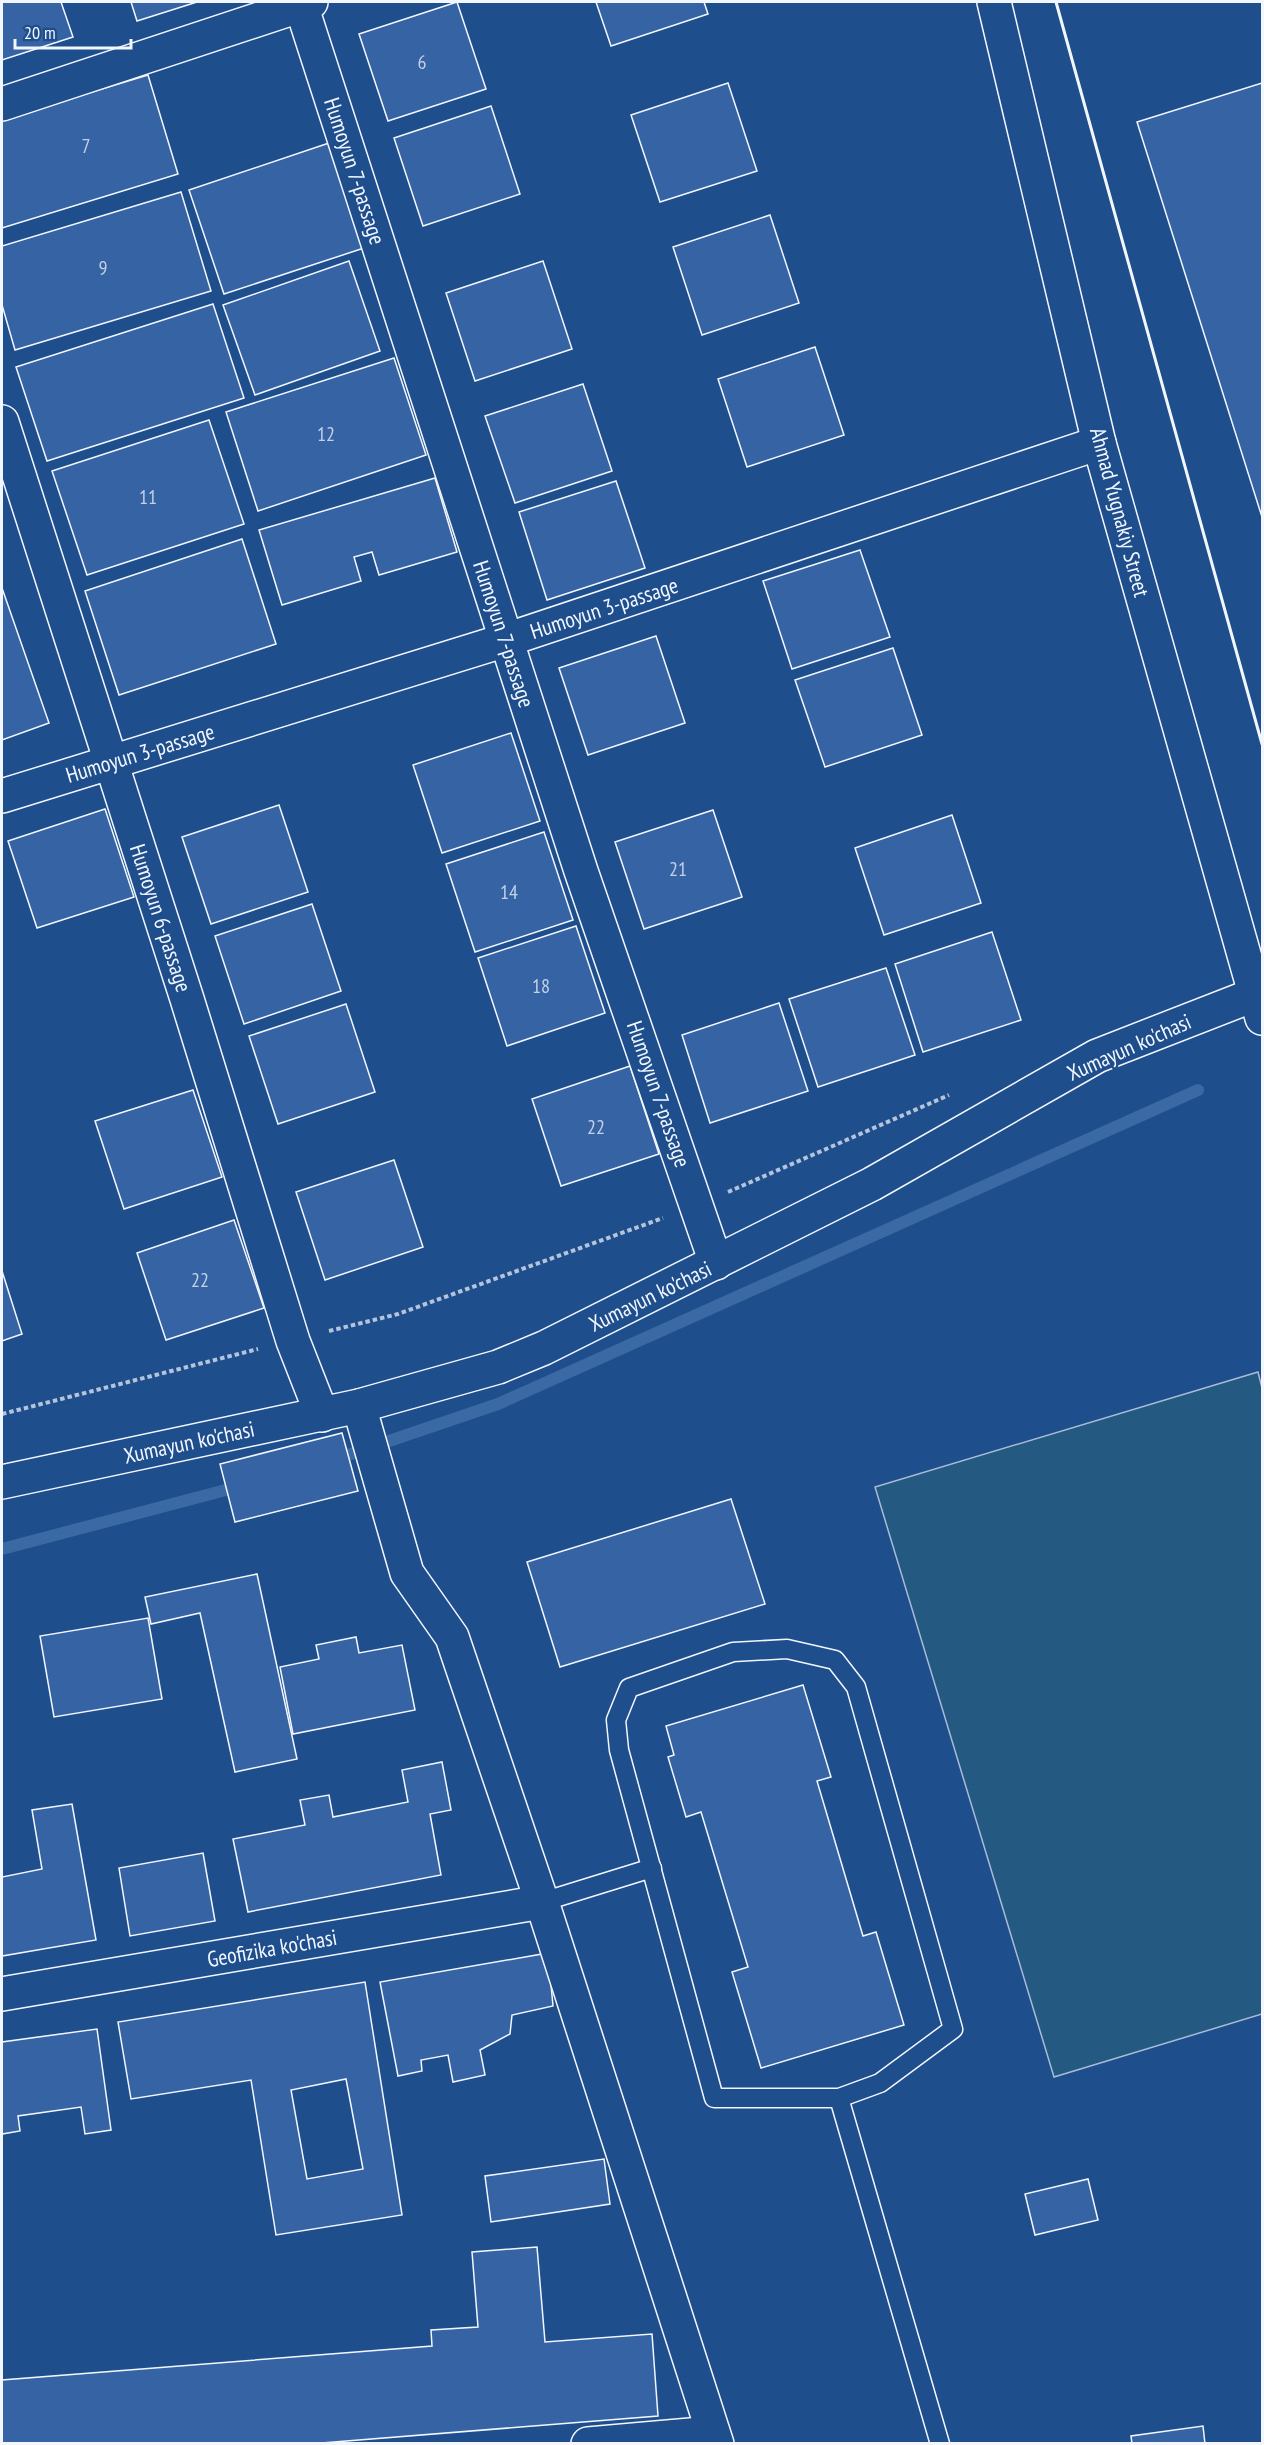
<svg xmlns="http://www.w3.org/2000/svg" width="1264" height="2445" font-family="'PT Sans Narrow',sans-serif">
<style>
.green{fill:#245a82;stroke:#a8bbd7;stroke-width:1.5}
.lines{fill:none;stroke-linecap:round;stroke-linejoin:round}
.stream{stroke:#3b69a3;stroke-width:12}
.building{fill:#3563a3;stroke:#f2f6ff;stroke-width:1.5;fill-rule:evenodd}
.service-casing{stroke:#f2f6ff;stroke-width:21}
.minor-casing{stroke:#f2f6ff;stroke-width:36}
.path{stroke:#b3c4dc;stroke-width:4;stroke-dasharray:4.5 3;stroke-linecap:butt}
.service{stroke:#1f4e8c;stroke-width:18}
.minor{stroke:#1f4e8c;stroke-width:33}
.wall{stroke:#f2f6ff;stroke-width:3}
.labels{text-anchor:middle;dominant-baseline:central;stroke-width:4.5;stroke-linejoin:round;paint-order:stroke}
.number-label{font-size:20px;fill:#c3d1e8}
.street-label{font-size:22px;fill:#f2f6ff;stroke:#1f4e8c}
</style>
<rect width="100%" height="100%" fill="#1f4e8c"/>
<polygon class="green" points="1258,1372 1262,1388 1262,2014 1054,2077 875,1487"/>
<g class="lines">
<g class="stream">
<polyline points="333,1460 498,1404 1198,1090"/>
<polyline points="2,1549 241,1486"/>
</g>
</g>
<g class="building">
<polygon points="2,2 61,2 73,37 2,60"/>
<polygon points="131,2 197,2 137,21"/>
<polygon points="457,2 486,89 388,121 359,34"/>
<polygon points="596,2 704,2 708,14 611,46"/>
<polygon points="148,75 178,174 2,228 2,119"/>
<polygon points="728,83 757,171 660,202 631,115"/>
<polygon points="1262,83 1262,517 1137,122"/>
<polygon points="491,106 520,194 423,226 394,138"/>
<polygon points="329,143 364,248 224,294 189,190"/>
<polygon points="181,192 211,291 15,350 2,305 2,246"/>
<polygon points="770,215 799,303 702,335 673,247"/>
<polygon points="349,261 380,351 255,395 223,305"/>
<polygon points="543,261 572,349 475,381 446,293"/>
<polygon points="213,304 244,398 47,461 16,367"/>
<polygon points="815,347 844,435 747,467 718,379"/>
<polygon points="394,358 426,455 258,511 226,412"/>
<polygon points="583,384 612,471 515,503 485,416"/>
<polygon points="209,420 244,524 87,575 52,471"/>
<polygon points="435,478 457,552 379,575 372,552 354,557 361,581 282,605 259,530"/>
<polygon points="616,481 645,568 547,600 519,512"/>
<polygon points="242,539 276,644 119,695 85,591"/>
<polygon points="860,550 890,637 792,669 763,581"/>
<polygon points="2,588 49,723 2,740"/>
<polygon points="656,636 685,723 588,755 559,668"/>
<polygon points="893,648 922,735 825,767 795,680"/>
<polygon points="511,733 540,821 442,853 413,765"/>
<polygon points="279,805 308,892 211,924 182,837"/>
<polygon points="105,809 134,897 37,928 8,841"/>
<polygon points="713,810 742,897 644,929 615,842"/>
<polygon points="952,815 981,903 884,935 855,848"/>
<polygon points="544,832 573,920 475,952 446,864"/>
<polygon points="312,904 341,991 244,1024 215,936"/>
<polygon points="576,926 605,1013 507,1046 478,958"/>
<polygon points="992,932 1021,1020 923,1052 895,964"/>
<polygon points="886,968 915,1055 818,1087 789,999"/>
<polygon points="779,1003 808,1091 710,1123 682,1035"/>
<polygon points="346,1004 375,1092 278,1124 249,1036"/>
<polygon points="630,1066 659,1154 561,1186 532,1099"/>
<polygon points="193,1090 222,1177 124,1209 95,1121"/>
<polygon points="394,1160 423,1247 325,1280 296,1192"/>
<polygon points="234,1220 264,1308 166,1340 137,1253"/>
<polygon points="2,1271 22,1334 2,1341"/>
<polygon points="342,1433 358,1491 235,1522 220,1464"/>
<polygon points="731,1499 765,1604 560,1667 527,1562"/>
<polygon points="257,1574 297,1759 235,1772 200,1613 151,1624 145,1597"/>
<polygon points="148,1618 162,1699 54,1717 40,1636"/>
<polygon points="356,1637 359,1653 402,1645 415,1710 293,1734 280,1667 319,1659 316,1645"/>
<polygon points="803,1685 831,1777 817,1781 863,1936 876,1932 904,2025 761,2068 732,1972 748,1967 701,1812 686,1817 668,1757 674,1755 666,1726"/>
<polygon points="442,1762 451,1810 430,1814 441,1875 248,1912 233,1839 305,1825 300,1800 329,1795 333,1817 408,1802 402,1770"/>
<polygon points="72,1804 96,1940 2,1956 2,1877 42,1869 32,1810"/>
<polygon points="203,1853 215,1921 130,1936 119,1868"/>
<polygon points="548,1953 553,2006 512,2015 510,2034 480,2050 485,2075 453,2082 448,2055 421,2060 422,2071 398,2076 380,1982"/>
<path d="M 365,1982 L 402,2215 L 276,2235 L 251,2080 L 131,2099 L 118,2022 ZM 346,2079 L 363,2169 L 307,2179 L 291,2090 Z"/>
<polygon points="97,2029 111,2130 85,2134 81,2107 18,2116 20,2131 2,2134 2,2042"/>
<polygon points="604,2159 610,2204 491,2222 485,2176"/>
<polygon points="1088,2179 1098,2220 1035,2235 1025,2194"/>
<polygon points="537,2247 545,2342 652,2334 658,2416 309,2444 2,2444 2,2380 432,2346 431,2330 478,2327 472,2252"/>
<polygon points="1203,2426 1205,2444 1132,2444 1131,2436"/>
</g>
<g class="lines">
<defs>
<g id="service">
<polyline points="542,1902 652,1868"/>
<polyline points="839,2098 880,2083 953,2029 856,1687 835,1660 787,1649 733,1652 629,1688 616,1720 619,1750 714,2098 839,2098 940,2444"/>
</g>
<g id="minor">
<polyline points="300,2 581,871 716,1263"/>
<polyline points="994,2 1099,443 1262,1018"/>
<polyline points="2,104 311,2"/>
<polyline points="2,422 187,999 293,1341 322,1415"/>
<polyline points="2,796 506,640 1099,443"/>
<polyline points="359,1406 407,1573 452,1637 542,1902 717,2444"/>
<polyline points="2,1482 359,1406 498,1367 544,1348 872,1184 1097,1056 1256,994"/>
<polyline points="2,1994 542,1902"/>
<polyline points="588,2444 713,2433"/>
</g>
</defs>
<use href="#service" class="service-casing"/>
<use href="#minor" class="minor-casing"/>
<g class="path">
<polyline points="728,1192 949,1095"/>
<polyline points="329,1331 398,1314 663,1218"/>
<polyline points="2,1414 258,1349"/>
</g>
<use href="#service" class="service"/>
<use href="#minor" class="minor"/>
<polyline class="wall" points="1056,2 1262,744"/>
</g>
<g class="labels">
<g class="number-label">
<text x="422" y="62">6</text>
<text x="86" y="146">7</text>
<text x="103" y="268">9</text>
<text x="326" y="434">12</text>
<text x="148" y="497">11</text>
<text x="678" y="869">21</text>
<text x="509" y="892">14</text>
<text x="541" y="986">18</text>
<text x="596" y="1127">22</text>
<text x="200" y="1280">22</text>
</g>
<g class="street-label">
<text transform="translate(355 171) rotate(72)">Humoyun 7-passage</text>
<text transform="translate(1120 512) rotate(75)">Ahmad Yugnakiy Street</text>
<text transform="translate(604 608) rotate(-18)">Humoyun 3-passage</text>
<text transform="translate(504 634) rotate(72)">Humoyun 7-passage</text>
<text transform="translate(140 753) rotate(-17)">Humoyun 3-passage</text>
<text transform="translate(161 918) rotate(72)">Humoyun 6-passage</text>
<text transform="translate(1129 1047) rotate(-24)">Xumayun ko'chasi</text>
<text transform="translate(659 1094) rotate(71)">Humoyun 7-passage</text>
<text transform="translate(650 1296) rotate(-26)">Xumayun ko'chasi</text>
<text transform="translate(189 1442) rotate(-12)">Xumayun ko'chasi</text>
<text transform="translate(272 1948) rotate(-10)">Geofizika ko'chasi</text>
</g>
</g>
<rect width="1264" height="2445" fill="none" stroke="#f2f6ff" stroke-width="6"/>
<path d="M15 39v9h116v-9" fill="none" stroke="#f2f6ff" stroke-width="3"/>
<text x="24" y="39" font-size="18" fill="#f2f6ff" stroke="#1f4e8c" stroke-width="4.5" paint-order="stroke">20 m</text>
</svg>
